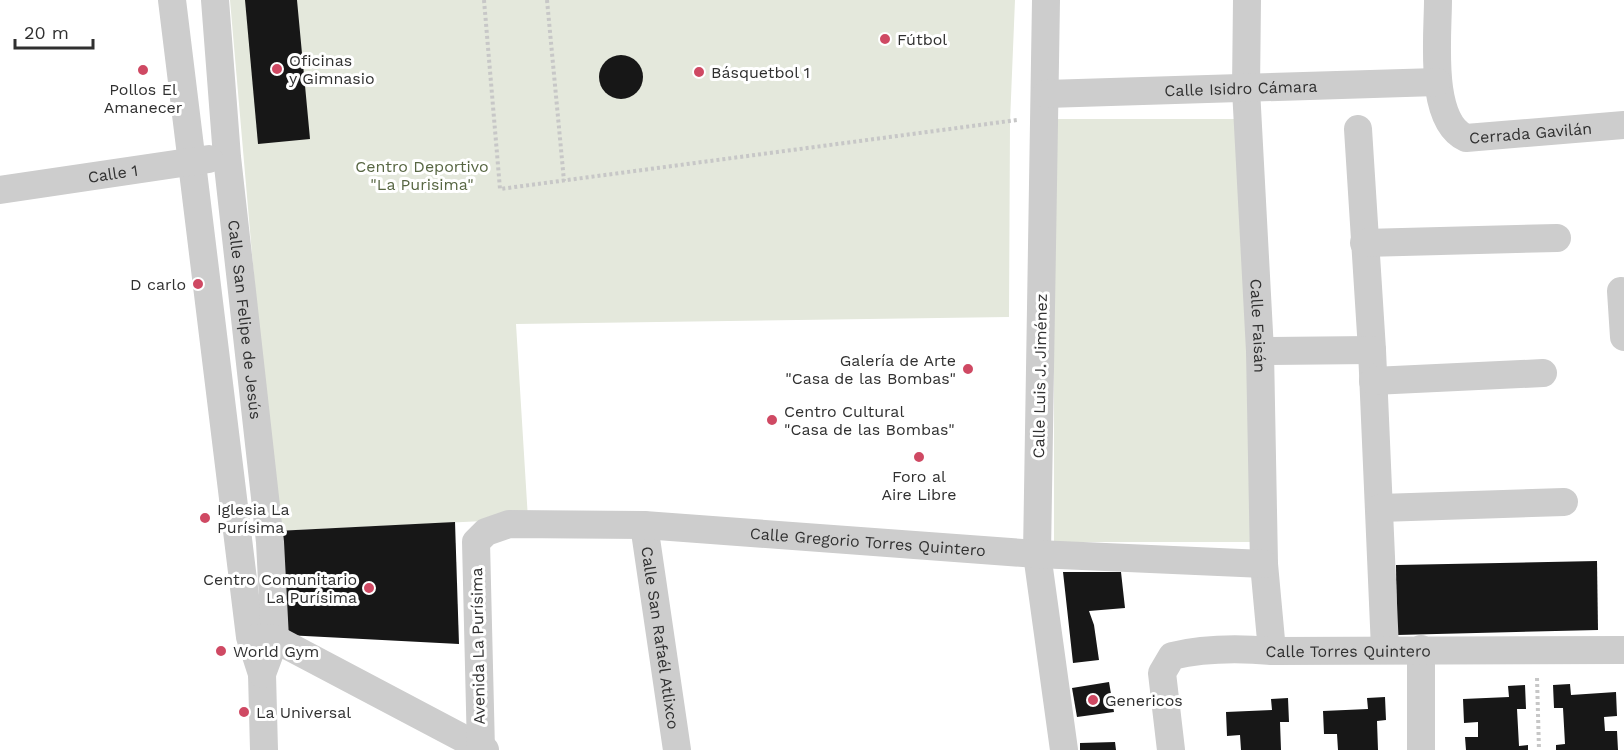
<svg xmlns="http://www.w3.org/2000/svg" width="1624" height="750" font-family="'Work Sans',sans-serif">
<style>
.green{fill:#e4e8dc}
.building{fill:#171717}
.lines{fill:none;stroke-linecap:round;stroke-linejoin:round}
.path{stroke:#c7c7c7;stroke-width:4;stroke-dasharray:3 3;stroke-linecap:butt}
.street{stroke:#cdcdcd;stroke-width:28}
.poi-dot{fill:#cf4963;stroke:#fff;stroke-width:2}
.labels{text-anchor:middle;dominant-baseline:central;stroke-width:6;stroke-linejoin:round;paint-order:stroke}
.poi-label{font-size:16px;fill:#303030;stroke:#fff;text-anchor:start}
.street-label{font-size:16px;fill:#303030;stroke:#fff}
.park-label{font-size:16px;fill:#576642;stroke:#fff}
</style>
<rect width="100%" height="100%" fill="#fff"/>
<g class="green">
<polygon points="230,0 1015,0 1010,122 1009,317 516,324 528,519 276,531"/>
<polygon points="1054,119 1253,119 1252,542 1054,542"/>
</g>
<g class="building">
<polygon points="245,0 297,0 310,139 258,144"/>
<circle cx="621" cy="77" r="22"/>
<polygon points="455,522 459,644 286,635 276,531"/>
<polygon points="1597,561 1598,630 1397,635 1396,565"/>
<polygon points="1063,572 1121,572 1125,608 1089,611 1094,625 1099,660 1073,663"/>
<polygon points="1109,682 1114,712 1077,717 1072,688"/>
<polygon points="1570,684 1571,695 1616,692 1617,716 1604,717 1605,731 1617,731 1618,750 1556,750 1556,745 1565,744 1563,708 1554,708 1553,685"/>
<polygon points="1525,685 1526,709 1517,709 1519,746 1528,745 1528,750 1466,750 1465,737 1478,737 1478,722 1464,723 1463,699 1509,697 1508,686"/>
<polygon points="1385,697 1386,720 1377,721 1378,750 1338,750 1337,734 1324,734 1323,711 1368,709 1367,698"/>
<polygon points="1288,698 1289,722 1280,722 1281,750 1241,750 1240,735 1227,736 1226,712 1272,710 1271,699"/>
<polygon points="1115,742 1116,750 1080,750 1080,743"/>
</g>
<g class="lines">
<g class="path">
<polyline points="484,0 500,189 1017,120"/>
<polyline points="547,0 564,181"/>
<polyline points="1537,678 1539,750"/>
</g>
<g class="street">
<polyline points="172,0 250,637 262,674 264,750"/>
<path id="s1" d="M 215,0 L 227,157 L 270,542 L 275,639 L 262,674"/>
<polyline points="1046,0 1037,554 1064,750"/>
<path id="s2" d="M 1247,0 L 1246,89 L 1260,351 L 1264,564 L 1272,651"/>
<path id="s3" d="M 1438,0 C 1438,36 1428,121 1466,138 L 1624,125"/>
<path id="s4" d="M 1046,94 L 1437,82"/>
<polyline points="1358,129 1372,350 1385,649"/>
<path id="s5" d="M 0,190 L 209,159"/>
<polyline points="1364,243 1557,238"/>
<polyline points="1621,291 1624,337"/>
<polyline points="1260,351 1372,350"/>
<polyline points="1373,381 1543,373"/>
<polyline points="1380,508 1564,502"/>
<path id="s6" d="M 644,525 L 677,750"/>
<polyline points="256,638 275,639 485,750"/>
<polyline points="1421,649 1421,750"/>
<path id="s7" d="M 481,750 L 476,542 L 486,532 L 509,524 L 644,525 L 1037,554 L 1264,564"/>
<path id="s8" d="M 1171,750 L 1162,673 L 1172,656 C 1205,648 1238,648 1272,651 L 1624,650"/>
</g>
</g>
<g class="poi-dot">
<circle cx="885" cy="39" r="6"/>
<circle cx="277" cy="69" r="6"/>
<circle cx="143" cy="70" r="6"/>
<circle cx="699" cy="72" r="6"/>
<circle cx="198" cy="284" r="6"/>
<circle cx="968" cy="369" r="6"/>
<circle cx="772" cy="420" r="6"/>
<circle cx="919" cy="457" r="6"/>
<circle cx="205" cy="518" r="6"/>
<circle cx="369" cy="588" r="6"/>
<circle cx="221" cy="651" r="6"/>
<circle cx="1093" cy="700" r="6"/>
<circle cx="244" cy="712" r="6"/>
</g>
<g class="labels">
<g class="poi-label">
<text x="897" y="39">Fútbol</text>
<text x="289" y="60">Oficinas<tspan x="289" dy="18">y Gimnasio</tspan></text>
<text x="711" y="72">Básquetbol 1</text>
<text x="143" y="89" text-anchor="middle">Pollos El<tspan x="143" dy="18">Amanecer</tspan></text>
<text x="186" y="284" text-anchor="end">D carlo</text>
<text x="956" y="360" text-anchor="end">Galería de Arte<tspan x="956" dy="18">"Casa de las Bombas"</tspan></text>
<text x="784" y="411">Centro Cultural<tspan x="784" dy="18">"Casa de las Bombas"</tspan></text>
<text x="919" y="476" text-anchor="middle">Foro al<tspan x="919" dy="18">Aire Libre</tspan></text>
<text x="217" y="509">Iglesia La<tspan x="217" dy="18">Purísima</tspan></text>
<text x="357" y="579" text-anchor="end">Centro Comunitario<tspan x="357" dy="18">La Purísima</tspan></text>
<text x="233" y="651">World Gym</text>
<text x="1105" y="700">Genericos</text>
<text x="256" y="712">La Universal</text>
</g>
<g class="street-label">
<text stroke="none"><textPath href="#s4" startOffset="195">Calle Isidro Cámara</textPath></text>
<text stroke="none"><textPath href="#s3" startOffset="212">Cerrada Gavilán</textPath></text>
<text stroke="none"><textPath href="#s5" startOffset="114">Calle 1</textPath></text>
<text stroke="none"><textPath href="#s1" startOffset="321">Calle San Felipe de Jesús</textPath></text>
<text stroke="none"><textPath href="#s2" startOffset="326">Calle Faisán</textPath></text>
<text transform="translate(1040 376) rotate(-89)">Calle Luis J. Jiménez</text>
<text stroke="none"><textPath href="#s7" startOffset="606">Calle Gregorio Torres Quintero</textPath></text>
<text stroke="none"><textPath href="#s6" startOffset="114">Calle San Rafaél Atlixco</textPath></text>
<text transform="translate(478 646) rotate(-91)">Avenida La Purísima</text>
<text stroke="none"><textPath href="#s8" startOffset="274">Calle Torres Quintero</textPath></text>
</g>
<g class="park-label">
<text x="422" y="166">Centro Deportivo<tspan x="422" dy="18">"La Purisima"</tspan></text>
</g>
</g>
<path d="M15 39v9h78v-9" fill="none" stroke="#303030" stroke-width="3"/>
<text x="24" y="39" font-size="18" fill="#303030" stroke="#ffffff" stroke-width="4.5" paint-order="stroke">20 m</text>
</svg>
